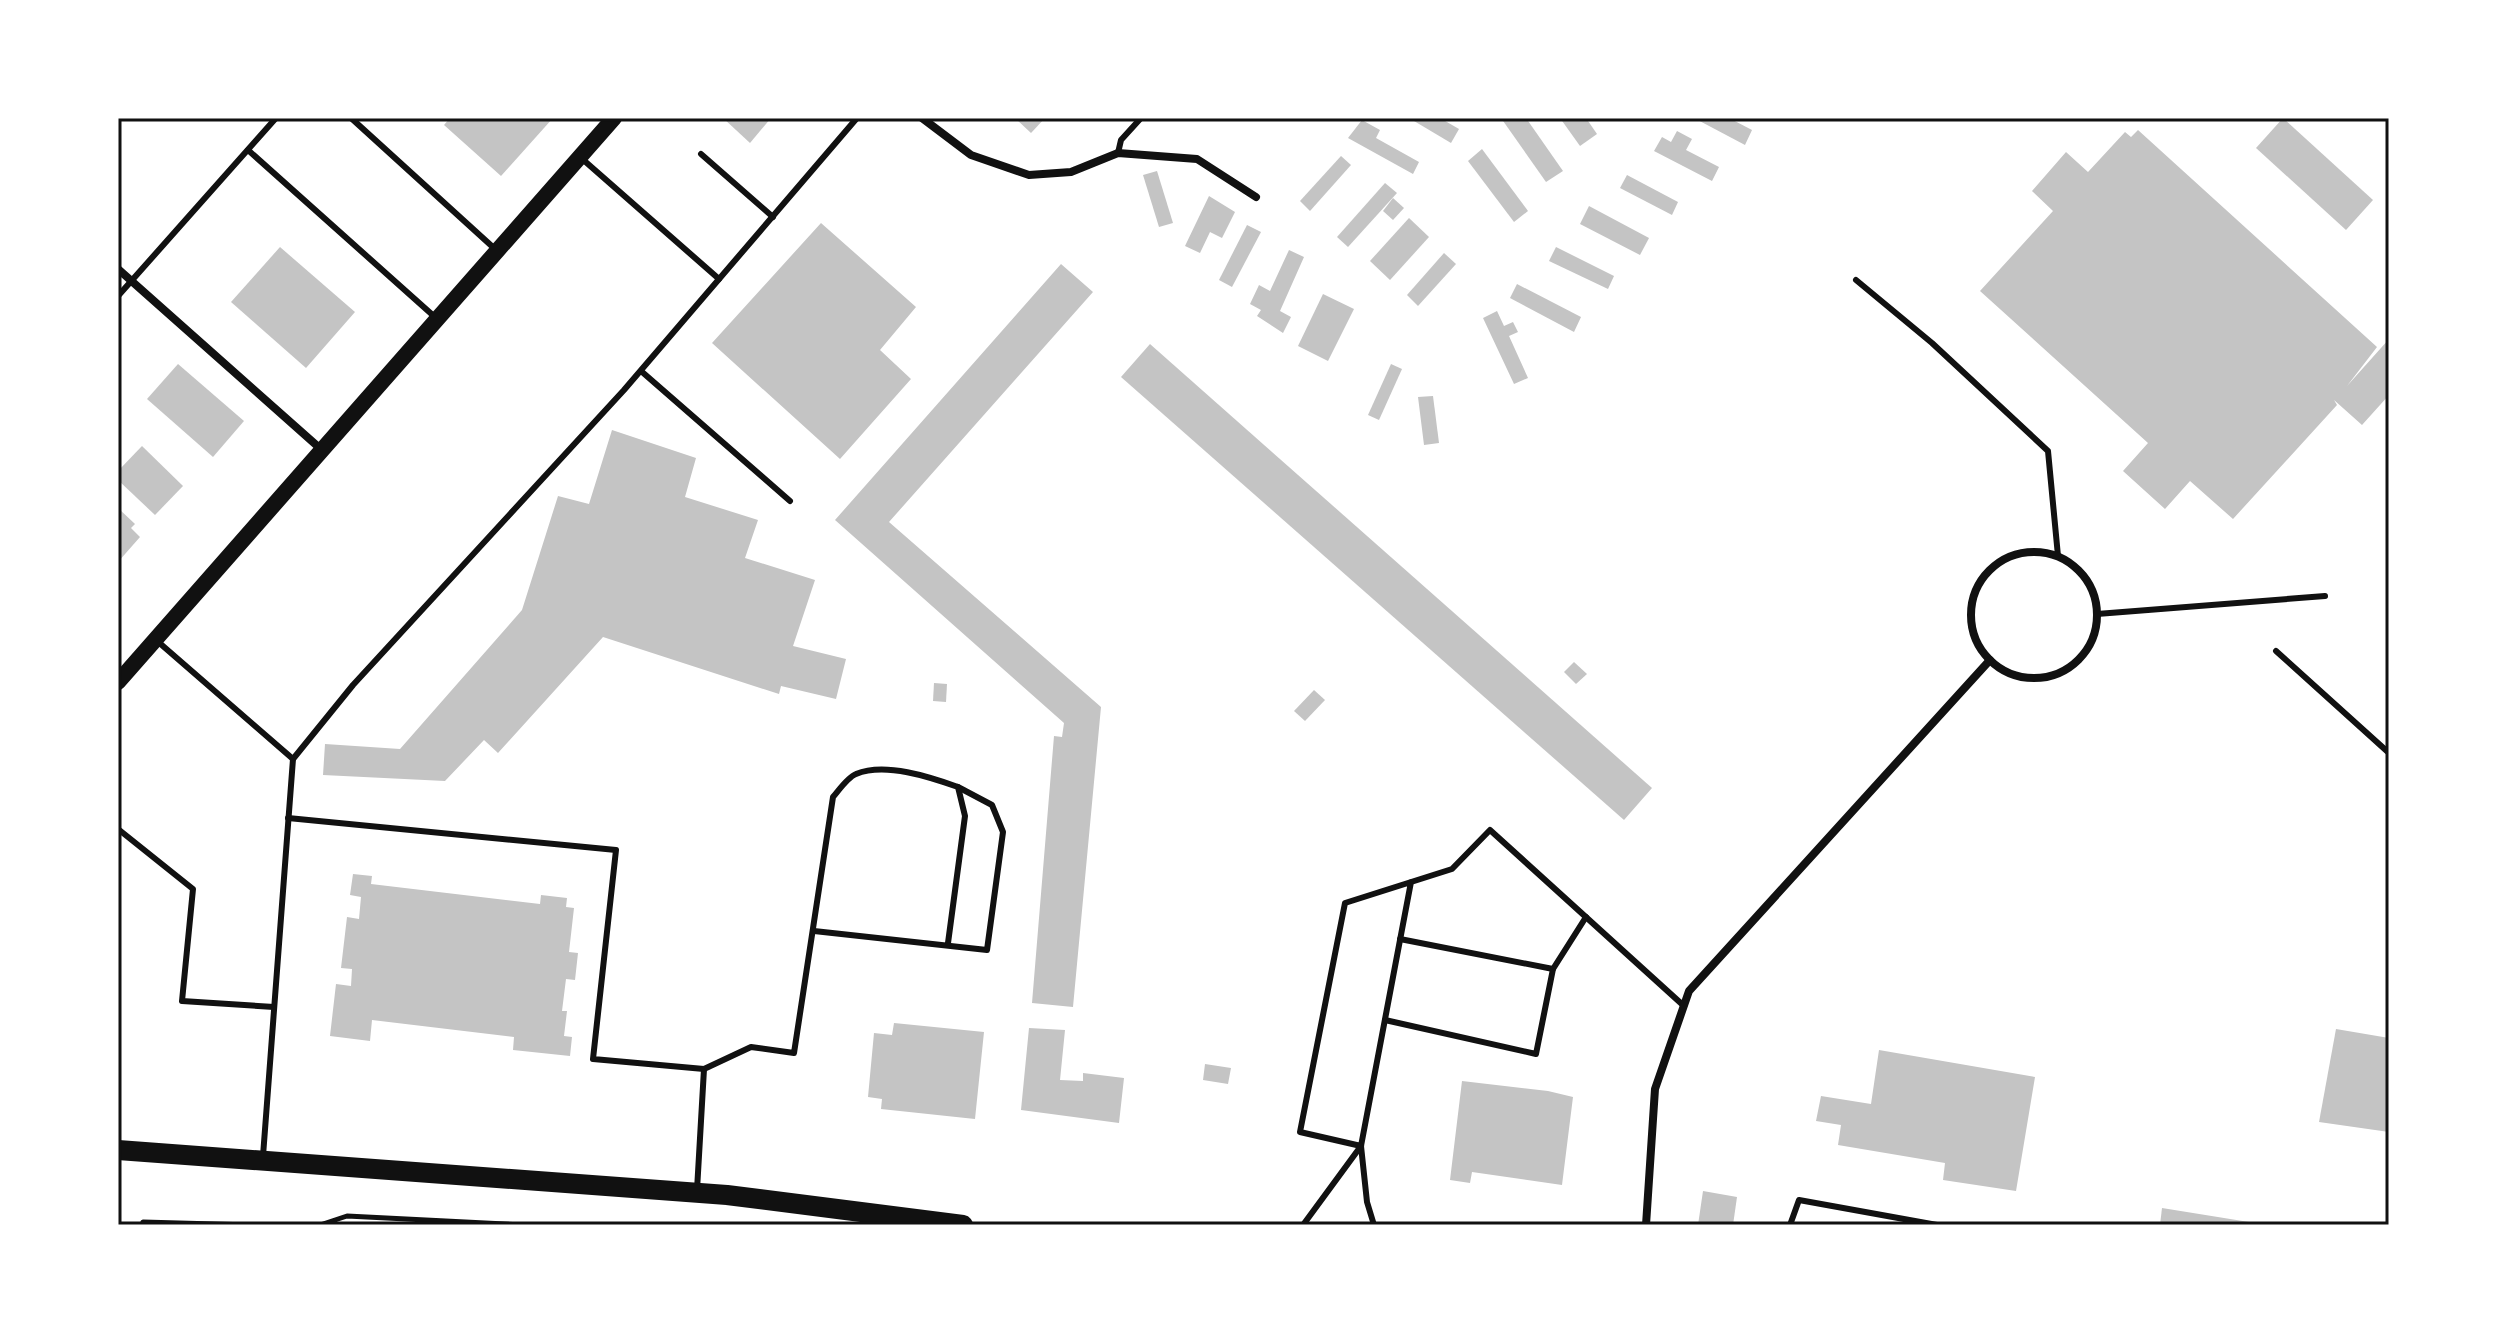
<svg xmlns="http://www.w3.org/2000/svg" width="2507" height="1343" font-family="'Noto Sans',sans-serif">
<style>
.building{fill:#c4c4c4}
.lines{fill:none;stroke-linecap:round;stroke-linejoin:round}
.path{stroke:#111;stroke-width:5}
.service{stroke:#111;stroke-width:6}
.minor{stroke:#111;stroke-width:8}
.secondary{stroke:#111;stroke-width:16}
.primary{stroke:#111;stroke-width:20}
.neatline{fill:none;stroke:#111;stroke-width:3}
</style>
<rect width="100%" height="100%" fill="#fff"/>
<g class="building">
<polygon points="450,118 553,118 501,176 444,125"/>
<polygon points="723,118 771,118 750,143"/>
<polygon points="1015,118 1045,118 1031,133"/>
<polygon points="1409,118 1440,118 1459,129 1451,143"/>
<polygon points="1501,118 1526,118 1563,171 1546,182"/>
<polygon points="1560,118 1586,118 1597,134 1580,146"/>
<polygon points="1694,118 1729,118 1752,130 1745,145"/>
<polygon points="2283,118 2373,200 2346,230 2256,148"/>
<polygon points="1362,120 1380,130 1376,138 1419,162 1413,174 1348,138"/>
<polygon points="2138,130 2377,347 2347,386 2389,339 2389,395 2362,425 2334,400 2337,405 2233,519 2190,481 2165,509 2123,471 2148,443 1980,291 2053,211 2032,191 2066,152 2088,172 2125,132 2131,137"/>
<polygon points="1677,131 1692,139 1686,150 1719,167 1712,181 1654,151 1662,137 1671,142"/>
<polygon points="1482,149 1528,211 1514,222 1468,161"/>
<polygon points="1341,156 1351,165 1310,211 1300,201"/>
<polygon points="1157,171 1173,223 1159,227 1143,175"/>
<polygon points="1627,175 1678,202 1672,215 1620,188"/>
<polygon points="1385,183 1397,193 1348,247 1337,237"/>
<polygon points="1209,196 1235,212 1222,238 1210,232 1200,253 1185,246"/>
<polygon points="1393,198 1404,208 1393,220 1383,211"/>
<polygon points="1589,206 1649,238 1640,255 1580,224"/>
<polygon points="1409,218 1429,237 1390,280 1370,261"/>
<polygon points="821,223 916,307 880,350 911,379 840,459 712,343"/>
<polygon points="1247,225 1261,232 1232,287 1219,280"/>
<polygon points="280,247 355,312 306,368 231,302"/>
<polygon points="1556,247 1614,276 1608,289 1549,261"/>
<polygon points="1289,250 1304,257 1280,311 1291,317 1283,333 1257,316 1261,310 1250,304 1259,285 1270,291"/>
<polygon points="1444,253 1456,264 1418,306 1407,295"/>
<polygon points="1061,264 1093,292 889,522 1101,707 1073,1007 1032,1003 1054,736 1062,737 1064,723 835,520"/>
<polygon points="1517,284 1581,317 1574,332 1510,298"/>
<polygon points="1323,294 1354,309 1328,361 1298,346"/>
<polygon points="1497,311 1504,326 1513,322 1518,332 1509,336 1528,378 1514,384 1483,318"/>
<polygon points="1150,344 1652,788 1624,820 1121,377"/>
<polygon points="178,364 244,421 213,457 147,399"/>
<polygon points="1391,364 1402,369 1379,420 1368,415"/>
<polygon points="1433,396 1439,443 1424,445 1418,397"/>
<polygon points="612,430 696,458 685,497 758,520 745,558 815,580 793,646 846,659 836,699 781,686 779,694 603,637 498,753 484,740 445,781 323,775 325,744 400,749 522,610 558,496 589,504"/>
<polygon points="142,446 183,486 155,515 118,480 118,471"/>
<polygon points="118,508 135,524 131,528 140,537 118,562"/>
<polygon points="1574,662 1587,674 1576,684 1564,672"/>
<polygon points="934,683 947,684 946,702 933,701"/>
<polygon points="1314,690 1325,700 1305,721 1294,711"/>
<polygon points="353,874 372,876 371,884 540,904 541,895 567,898 566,907 574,908 569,952 578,953 575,980 566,979 562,1011 567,1011 564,1036 572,1037 570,1056 513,1050 514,1037 372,1020 370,1041 330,1036 336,984 351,986 352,969 341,968 347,917 359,919 361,897 350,895"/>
<polygon points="894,1023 984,1032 975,1119 881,1109 882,1099 868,1097 874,1033 892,1035"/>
<polygon points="1029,1028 1065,1030 1060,1080 1083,1081 1083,1073 1124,1078 1119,1123 1021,1110"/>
<polygon points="2336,1029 2389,1038 2389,1132 2319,1122"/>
<polygon points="1879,1050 2035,1077 2016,1191 1943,1180 1945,1163 1838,1145 1841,1125 1816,1121 1821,1096 1871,1104"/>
<polygon points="1205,1064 1231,1068 1228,1084 1203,1080"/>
<polygon points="1462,1081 1548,1091 1573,1097 1562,1185 1472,1172 1470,1183 1450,1180"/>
<polygon points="1703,1191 1737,1197 1733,1225 1698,1225"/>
<polygon points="2162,1208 2255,1223 2255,1225 2160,1225"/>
</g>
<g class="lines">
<g class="path">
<polyline points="144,1225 143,1222 251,1225"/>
<polyline points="320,1225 347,1216 523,1225"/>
</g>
<g class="service">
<polyline points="351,118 495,249"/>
<polyline points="248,150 436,318"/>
<polyline points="1118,153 1121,140 1141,118"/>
<polyline points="701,154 773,217"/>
<polyline points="580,157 719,279"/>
<polyline points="1856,280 1932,343 2048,451 2058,556"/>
<polyline points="118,296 276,118"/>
<polyline points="641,371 790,501"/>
<polyline points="2097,614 2325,596"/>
<polyline points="156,640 293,759"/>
<polyline points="2276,651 2389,753"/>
<polyline points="288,818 616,850 593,1059 704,1069 697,1190"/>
<polyline points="118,829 193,889 182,1001 274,1007"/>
<polyline points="1411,882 1361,1146 1300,1132 1345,903 1452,869 1490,830 1684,1006"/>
<polyline points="814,931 987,950 1003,832 992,805 958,787"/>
<polyline points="1400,939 1553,969 1586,917"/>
<polyline points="1385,1020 1536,1054 1553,969"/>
<path d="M 704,1069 L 751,1047 L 794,1053 L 833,797 C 839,790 848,777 856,774 C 885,762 930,777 958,787 L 965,816 L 948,943"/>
<polyline points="1361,1146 1367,1202 1374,1225"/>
<polyline points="263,1156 293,759 353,685 624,390 857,118"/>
<polyline points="1303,1225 1361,1146"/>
<polyline points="1790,1225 1799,1200 1937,1225"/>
</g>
<g class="minor">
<polyline points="922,118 971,155 1029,175 1071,172 1118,153 1197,159 1256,197"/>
<polyline points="118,269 323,451"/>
<circle cx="2034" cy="615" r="63"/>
<polyline points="1646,1225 1655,1089 1689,991 1990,660"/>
</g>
<polyline class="secondary" points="118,682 614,118"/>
<polyline class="primary" points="118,1150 727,1195 963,1225"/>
</g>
<rect width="2507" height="1343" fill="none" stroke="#ffffff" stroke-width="240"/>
<rect x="120" y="120" width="2267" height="1103" class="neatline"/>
</svg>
